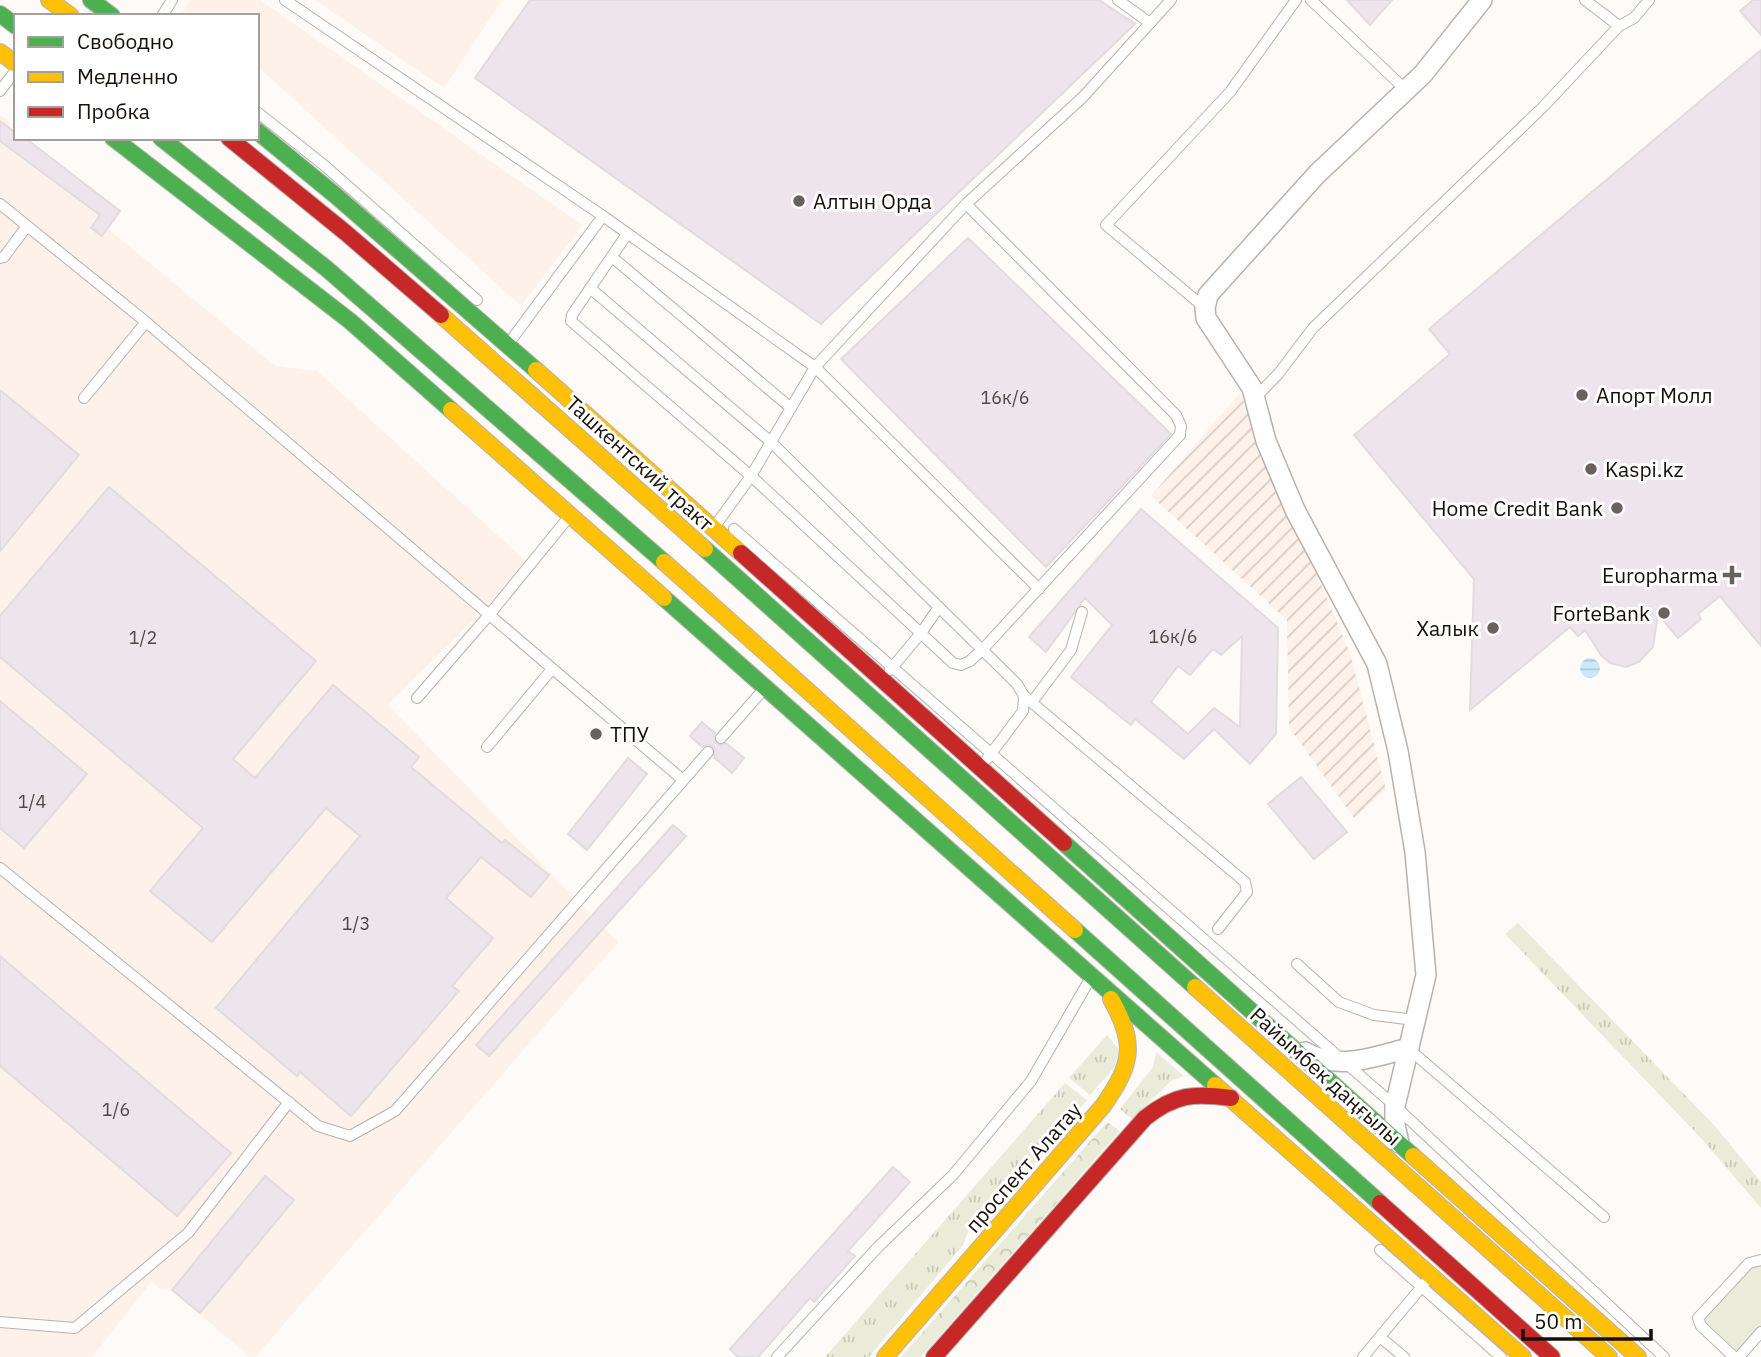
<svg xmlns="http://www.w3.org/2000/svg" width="1761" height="1357" font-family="'IBM Plex Sans',sans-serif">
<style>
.built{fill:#fdf1e9}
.industrial{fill:url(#industrial-furrows)}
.grass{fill:url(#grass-tufts)}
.forest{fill:url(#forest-crowns)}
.pitch{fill:#eaebd9}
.water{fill:url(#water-rules)}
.building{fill:#ede5eb;stroke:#e1dcde;stroke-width:2;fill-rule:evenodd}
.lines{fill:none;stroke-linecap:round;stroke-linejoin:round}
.lane-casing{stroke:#b8b2af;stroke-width:12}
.street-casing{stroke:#b8b2af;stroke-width:22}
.fast-casing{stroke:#b8b2af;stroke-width:18}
.slow-casing{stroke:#b8b2af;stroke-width:18}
.jam-casing{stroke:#b8b2af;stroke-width:18}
.lane{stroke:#fffefe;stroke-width:10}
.street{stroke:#fffefe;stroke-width:19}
.fast{stroke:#4caf50;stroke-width:16}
.slow{stroke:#ffc107;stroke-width:16}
.jam{stroke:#c62828;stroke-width:16}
.poi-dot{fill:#68615d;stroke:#fff;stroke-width:2.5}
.labels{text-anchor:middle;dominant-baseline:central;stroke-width:6;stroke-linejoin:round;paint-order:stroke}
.number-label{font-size:18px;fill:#4f4744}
.poi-label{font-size:21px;fill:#170f0a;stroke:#fff;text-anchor:start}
.street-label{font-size:21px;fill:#170f0a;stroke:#fff}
</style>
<defs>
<pattern id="industrial-furrows" width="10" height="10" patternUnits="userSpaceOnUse" patternTransform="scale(1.75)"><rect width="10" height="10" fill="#fdf1e9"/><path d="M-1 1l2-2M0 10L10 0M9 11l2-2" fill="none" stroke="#d8cdc6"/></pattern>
<pattern id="grass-tufts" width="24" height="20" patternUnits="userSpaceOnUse" patternTransform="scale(1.75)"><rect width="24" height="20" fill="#eaebd9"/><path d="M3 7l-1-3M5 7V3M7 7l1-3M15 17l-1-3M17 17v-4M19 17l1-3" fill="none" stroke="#c8c8b9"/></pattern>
<pattern id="forest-crowns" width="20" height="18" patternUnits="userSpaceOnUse" patternTransform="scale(1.75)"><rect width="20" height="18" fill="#eaebd9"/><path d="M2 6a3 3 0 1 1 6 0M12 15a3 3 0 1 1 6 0" fill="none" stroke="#c8c8b9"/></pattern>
<pattern id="water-rules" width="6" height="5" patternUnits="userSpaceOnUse" patternTransform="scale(1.75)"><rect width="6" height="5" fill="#cbe9fa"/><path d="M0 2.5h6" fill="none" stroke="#aec7d5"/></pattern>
</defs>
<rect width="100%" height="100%" fill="#fdfaf8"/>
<g class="built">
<polygon points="190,0 260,0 582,225 521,306 257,66 257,16 181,16"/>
<polygon points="315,0 502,0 444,88"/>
<polygon points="0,115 9,121 10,134 14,130 16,138 25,138 81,180 78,184 86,186 120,211 108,229 275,366 317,371 529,564 388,705 618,942 255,1357 250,1357 172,1290 162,1290 152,1281 92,1357 0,1357"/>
</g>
<polygon class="industrial" points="1240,393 1350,653 1386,790 1354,818 1289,727 1287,620 1151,496"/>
<g class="grass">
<polygon points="1518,923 1714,1125 1761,1182 1761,1208 1701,1138 1505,934"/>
<polygon points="1107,1035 1121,1052 1113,1069 1090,1095 1069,1078"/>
<polygon points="1156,1052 1184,1076 1171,1081 1132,1119 1120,1109 1153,1067"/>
<polygon points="1065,1083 1087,1100 1027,1172 1017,1167 973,1219 963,1245 869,1357 825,1357"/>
</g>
<polygon class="forest" points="1107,1122 1120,1131 921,1357 901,1357"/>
<polygon class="pitch" points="1754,1260 1761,1266 1761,1331 1737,1357 1697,1323"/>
<circle class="water" cx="1590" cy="668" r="10"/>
<g class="building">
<polygon points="530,0 1099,0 1135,24 821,324 475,78"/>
<polygon points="1347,0 1392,0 1370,25"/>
<polygon points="1753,0 1761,0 1761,35 1740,11"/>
<polygon points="1761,50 1761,646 1720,596 1698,614 1701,619 1678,638 1658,614 1653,647 1639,662 1626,667 1610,663 1601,655 1585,630 1578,636 1570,627 1470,710 1474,579 1354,435 1450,354 1429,329"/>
<polygon points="0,121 16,133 16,138 25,138 120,211 102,236 91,228 100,215 0,141"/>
<polygon points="968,238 1171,434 1046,567 841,359"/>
<polygon points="0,390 79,455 0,551"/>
<polygon points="109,487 316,661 233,759 255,778 333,685 419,757 411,767 502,843 505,840 549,875 531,897 481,857 446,898 493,938 452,986 459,991 351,1116 300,1072 297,1076 216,1008 360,836 326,808 212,942 150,891 203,828 0,657 0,616"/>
<path d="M 1141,509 L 1278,628 L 1276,734 L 1250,764 L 1214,729 L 1184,759 L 1135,719 L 1131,725 L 1071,677 L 1112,625 L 1085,598 L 1046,652 L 1029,637 ZM 1242,636 L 1240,727 L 1214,708 L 1188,734 L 1151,702 L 1178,666 L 1190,675 L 1213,649 L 1221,655 Z"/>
<polygon points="0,701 87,774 24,848 0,828"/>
<polygon points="702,722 715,733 714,737 716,743 720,745 726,743 744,758 732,773 714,757 715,750 712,746 706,745 702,747 690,736"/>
<polygon points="628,758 647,774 587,850 568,834"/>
<polygon points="1301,777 1347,832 1314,859 1268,804"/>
<polygon points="673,825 686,836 489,1056 476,1045"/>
<polygon points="0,956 231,1153 177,1216 0,1066"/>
<polygon points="893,1167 910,1182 848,1251 855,1256 814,1302 810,1298 758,1357 738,1357 730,1349"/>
<polygon points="265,1176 294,1200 200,1313 172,1290"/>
</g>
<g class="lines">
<defs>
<g id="lane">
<polyline points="285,0 603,216 815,367 966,204 1083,97 1171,0"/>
<polyline points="1118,0 1150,23"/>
<polyline points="1311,0 1406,90"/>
<polyline points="1585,0 1619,26"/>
<polyline points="162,16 172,0"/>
<polyline points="0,91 16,70"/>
<polyline points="257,112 325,166 477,300"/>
<polyline points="0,204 146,322 683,780"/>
<polyline points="627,234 572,315 571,321 751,476 953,663 961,665 970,661 983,649 1180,435 1181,426 1176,415 966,204"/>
<polyline points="612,257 791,408"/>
<polyline points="0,258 4,257 27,226"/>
<polyline points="590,288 771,442 1017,684 1024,696 1023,711 987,759"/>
<polyline points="1205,308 1106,225 1230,92 1296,0"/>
<polyline points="509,343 603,216"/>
<polyline points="84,398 146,322"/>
<polyline points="1255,398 1279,373 1313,328 1543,107 1619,26 1634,18 1649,0"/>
<polyline points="715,526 751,476 815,367 1039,589"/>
<polyline points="734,529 1395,1106 1664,1357"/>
<polyline points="890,670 921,633 939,607"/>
<polyline points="1024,696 1245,882 1247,892 1218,929"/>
<polyline points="417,698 489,615 568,518"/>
<polyline points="1032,702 1071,650 1082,612"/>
<polyline points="721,738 763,690"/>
<polyline points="487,747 552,669"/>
<polyline points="0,868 318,1126 350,1136 395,1111 708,752"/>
<polyline points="1297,964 1339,1002 1374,1015 1415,1020"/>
<polyline points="1409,1049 1604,1217"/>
<polyline points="1380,1250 1501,1357"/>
<polyline points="0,1322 75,1328 188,1233 289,1102"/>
<polyline points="1380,1337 1404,1357"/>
<polyline points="777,1357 878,1247 953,1175 1031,1081 1090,979"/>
<polyline points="1363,1357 1424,1284"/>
<polyline points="1734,1357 1701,1326 1698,1318 1749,1263 1761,1260"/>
<polyline points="1739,1357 1761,1332"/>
</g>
<g id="street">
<path d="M 1305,1052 C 1339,1071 1373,1057 1409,1048"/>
<polyline points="1399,1143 1395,1125 1395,1106 1426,975 1415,852 1398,751 1377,664 1295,510 1266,441 1252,388 1206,318 1205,308 1208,295 1317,174 1423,74 1482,0"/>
</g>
<g id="fast">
<polyline points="91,0 112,16"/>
<polyline points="0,14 16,26"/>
<polyline points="257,131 335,195 536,370"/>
<polyline points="113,138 350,321 451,410"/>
<polyline points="161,138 327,269 664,562"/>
<polyline points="705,549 1195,987"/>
<polyline points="664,598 1215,1085"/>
<polyline points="1064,843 1413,1156"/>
<polyline points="1075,930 1380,1203"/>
</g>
<g id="slow">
<polyline points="49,0 71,16"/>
<polyline points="0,52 16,64"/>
<polyline points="441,315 705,549"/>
<polyline points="536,370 741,553"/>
<polyline points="451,410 664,598"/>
<polyline points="664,562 1075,930"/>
<polyline points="1195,987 1609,1357"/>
<polyline points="1215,1085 1523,1357"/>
<polyline points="1413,1156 1638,1357"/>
<path d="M 885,1357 L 1103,1106 C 1132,1064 1137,1045 1111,999"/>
</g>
<g id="jam">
<polyline points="229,138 346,233 441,315"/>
<polyline points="741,553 1064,843"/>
<polyline points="1380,1203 1552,1357"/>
<path d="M 934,1357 L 1145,1118 C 1175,1094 1194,1093 1231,1098"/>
</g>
</defs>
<use href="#lane" class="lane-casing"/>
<use href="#street" class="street-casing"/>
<use href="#fast" class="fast-casing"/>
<use href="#slow" class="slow-casing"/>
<use href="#jam" class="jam-casing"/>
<use href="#lane" class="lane"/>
<use href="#street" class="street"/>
<use href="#fast" class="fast"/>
<use href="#slow" class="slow"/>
<use href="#jam" class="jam"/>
</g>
<g class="poi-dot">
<circle cx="799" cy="201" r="7"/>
<circle cx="1582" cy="395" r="7"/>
<circle cx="1591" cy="469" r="7"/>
<circle cx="1617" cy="508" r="7"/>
<path d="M1728.5 564.5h7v7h7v7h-7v7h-7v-7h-7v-7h7z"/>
<circle cx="1664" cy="613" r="7"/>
<circle cx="1493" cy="628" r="7"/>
<circle cx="596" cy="734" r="7"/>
</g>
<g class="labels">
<g class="number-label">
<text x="1005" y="397">16к/6</text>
<text x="1173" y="636">16к/6</text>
<text x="143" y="637">1/2</text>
<text x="32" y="801">1/4</text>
<text x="356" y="923">1/3</text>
<text x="116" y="1109">1/6</text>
</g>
<g class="poi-label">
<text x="813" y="201">Алтын Орда</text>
<text x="1596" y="395">Апорт Молл</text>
<text x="1605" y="469">Kaspi.kz</text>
<text x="1603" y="508" text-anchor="end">Home Credit Bank</text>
<text x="1718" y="575" text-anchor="end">Europharma</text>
<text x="1650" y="613" text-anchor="end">ForteBank</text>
<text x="1479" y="628" text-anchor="end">Халык</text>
<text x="610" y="734">ТПУ</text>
</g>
<g class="street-label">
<text transform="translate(640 463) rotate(42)">Ташкентский тракт</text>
<text transform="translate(1326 1076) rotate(42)">Райымбек даңғылы</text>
<text transform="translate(1023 1167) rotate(-49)">проспект Алатау</text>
</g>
</g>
<rect x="14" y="14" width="245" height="126" fill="#ffffff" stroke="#a29f9d" stroke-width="2"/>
<rect x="28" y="37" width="35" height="10" fill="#4caf50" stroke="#a29f9d" stroke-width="2"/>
<text x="77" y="49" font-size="21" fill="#170f0a">Свободно</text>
<rect x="28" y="72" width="35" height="10" fill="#ffc107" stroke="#a29f9d" stroke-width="2"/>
<text x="77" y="84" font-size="21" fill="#170f0a">Медленно</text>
<rect x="28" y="107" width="35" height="10" fill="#c62828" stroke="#a29f9d" stroke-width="2"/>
<text x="77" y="119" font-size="21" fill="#170f0a">Пробка</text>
<path d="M1523 1329v10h128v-10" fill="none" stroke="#170f0a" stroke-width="3.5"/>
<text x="1534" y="1329" font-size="21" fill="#170f0a" stroke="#ffffff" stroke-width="5" paint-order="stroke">50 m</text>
</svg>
